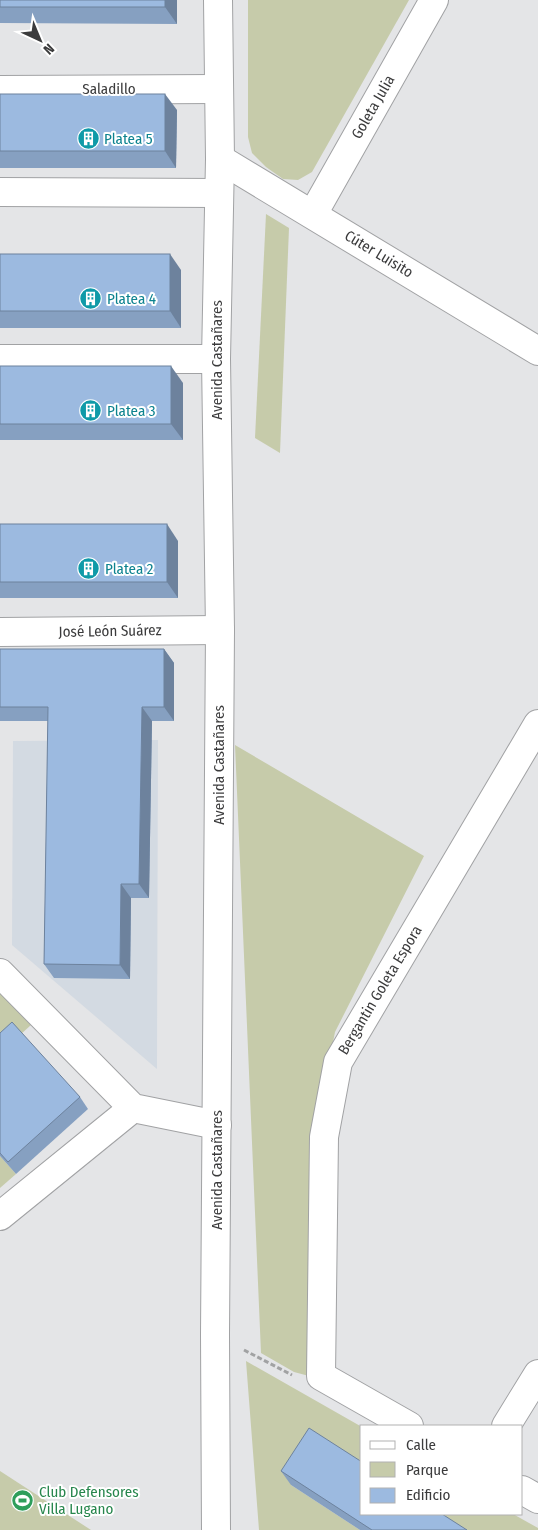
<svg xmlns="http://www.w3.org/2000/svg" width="538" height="1530" font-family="'Fira Sans Condensed',sans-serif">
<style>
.built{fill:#d3dae2}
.green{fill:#c6cbaa}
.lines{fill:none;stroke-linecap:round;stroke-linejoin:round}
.street-casing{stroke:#a1a2a4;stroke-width:30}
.secondary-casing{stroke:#a1a2a4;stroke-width:30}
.path{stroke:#a1a2a3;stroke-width:3;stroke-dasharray:5 2.5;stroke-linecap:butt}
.street{stroke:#fff;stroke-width:28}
.secondary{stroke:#fff;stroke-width:28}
.wall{fill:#86a0c1}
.shaded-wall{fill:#6d829d}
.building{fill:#9cbae0;stroke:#6d829d}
.labels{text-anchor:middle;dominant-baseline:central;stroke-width:4;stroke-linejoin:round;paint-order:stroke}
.street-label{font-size:15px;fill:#3b3b3c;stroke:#fff}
.culture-label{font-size:15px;fill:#0d838f;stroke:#fff;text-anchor:start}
.leisure-label{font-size:15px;fill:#27864d;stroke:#fff;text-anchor:start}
</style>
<rect width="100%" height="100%" fill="#e4e5e7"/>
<polygon class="built" points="158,740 157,1069 12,945 13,741"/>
<g class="green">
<polygon points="248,0 409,0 312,172 298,180 283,179 266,167 252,153 248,137"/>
<polygon points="266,214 289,228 280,453 255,438"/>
<polygon points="235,745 424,856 335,1032 315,1132 309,1376 294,1372 261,1353"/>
<polygon points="0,993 31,1025 0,1053"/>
<polygon points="0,1156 16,1174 0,1188"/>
<polygon points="246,1361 362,1427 362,1469 291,1485 360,1530 259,1530"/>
<polygon points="0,1471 91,1530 0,1530"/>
<polygon points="430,1514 513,1514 538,1528 538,1530 419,1530"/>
</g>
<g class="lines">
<defs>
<g id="street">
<polyline points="0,90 218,89"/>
<polyline points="220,159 538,351"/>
<polyline points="0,192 218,193"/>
<polyline points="313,214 434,0"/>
<polyline points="0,359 216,359"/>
<polyline points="0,632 220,630"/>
<polyline points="0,973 133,1108 217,1125"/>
<polyline points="0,1216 133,1108"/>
<polyline points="409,1426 321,1376 324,1137 338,1062 538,724"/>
<polyline points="506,1426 538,1374"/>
<polyline points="522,1490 538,1499"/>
</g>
<polyline id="secondary" points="216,1530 215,1335 220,630 216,359 220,159 218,0"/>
</defs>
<use href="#street" class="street-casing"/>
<use href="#secondary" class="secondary-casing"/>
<polyline class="path" points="244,1350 292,1375"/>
<use href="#street" class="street"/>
<use href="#secondary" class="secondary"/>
</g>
<g class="wall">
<polygon points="0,0 177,0 177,24 0,23"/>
<polygon points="0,94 177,110 176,168 0,168"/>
<polygon points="0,254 181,270 181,328 0,328"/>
<polygon points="0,366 183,383 183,440 0,440"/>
<polygon points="0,524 178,541 178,598 0,598"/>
<polygon points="0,649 164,649 174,663 174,721 152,721 149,898 131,898 130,979 54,978 44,964 48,721 0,721"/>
<polygon points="0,1033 80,1097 88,1109 16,1174 0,1156"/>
<polygon points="281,1471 467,1530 360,1530 291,1485"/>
</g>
<g class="shaded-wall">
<polygon points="165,0 177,0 177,24 165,7"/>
<polygon points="165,94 177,110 176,168 165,151"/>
<polygon points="170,254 181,270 181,328 170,311"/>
<polygon points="171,366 183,383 183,440 171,424"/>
<polygon points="167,524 178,541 178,598 167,582"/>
<polygon points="164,649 174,663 174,721 164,707"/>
<polygon points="142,707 152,721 149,898 139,884"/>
<polygon points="121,884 131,898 130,979 120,965"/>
</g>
<g class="building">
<rect x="0" y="0" width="165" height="7"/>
<rect x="0" y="94" width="165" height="57"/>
<rect x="0" y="254" width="170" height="57"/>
<rect x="0" y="366" width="171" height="58"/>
<rect x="0" y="524" width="167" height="58"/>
<polygon points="0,649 164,649 164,707 142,707 139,884 121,884 120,965 44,964 48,707 0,707"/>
<polygon points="12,1022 80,1097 8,1162 0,1153 0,1033"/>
<polygon points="309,1428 362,1462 362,1514 442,1514 467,1530 372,1530 281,1471"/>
</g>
<defs>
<symbol id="building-disc" viewBox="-11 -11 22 22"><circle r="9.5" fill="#0f9aa8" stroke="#fff"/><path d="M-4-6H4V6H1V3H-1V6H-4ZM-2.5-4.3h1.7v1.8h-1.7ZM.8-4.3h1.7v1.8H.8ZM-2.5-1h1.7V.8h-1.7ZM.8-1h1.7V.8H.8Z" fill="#fff"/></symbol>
<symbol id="stadium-disc" viewBox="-11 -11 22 22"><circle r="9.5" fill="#2e9e5b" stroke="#fff"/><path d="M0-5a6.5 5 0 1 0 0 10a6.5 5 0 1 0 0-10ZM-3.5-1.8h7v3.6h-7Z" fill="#fff"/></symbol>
</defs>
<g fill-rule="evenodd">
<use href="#building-disc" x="76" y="126" width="25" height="25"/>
<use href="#building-disc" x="78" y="286" width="25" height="25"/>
<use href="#building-disc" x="78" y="398" width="25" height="25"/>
<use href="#building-disc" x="76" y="556" width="25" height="25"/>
<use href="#stadium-disc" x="10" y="1488" width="25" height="25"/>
</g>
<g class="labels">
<g class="street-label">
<text x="109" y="89">Saladillo</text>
<text transform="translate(373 107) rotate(-60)">Goleta Julia</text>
<text transform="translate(379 254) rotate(31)">Cúter Luisito</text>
<text transform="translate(217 360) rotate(-90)">Avenida Castañares</text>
<text transform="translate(110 631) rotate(-1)">José León Suárez</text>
<text transform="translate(219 765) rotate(-90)">Avenida Castañares</text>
<text transform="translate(380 990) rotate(-59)">Bergantin Goleta Espora</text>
<text transform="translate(217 1170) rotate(-90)">Avenida Castañares</text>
</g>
<g class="culture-label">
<text x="104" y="139">Platea 5</text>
<text x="107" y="299">Platea 4</text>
<text x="107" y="411">Platea 3</text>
<text x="105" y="569">Platea 2</text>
</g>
<g class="leisure-label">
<text x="39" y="1492">Club Defensores<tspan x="39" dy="17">Villa Lugano</tspan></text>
</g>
</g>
<rect x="360" y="1425" width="162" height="90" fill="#ffffff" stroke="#b1b1b1"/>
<rect x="370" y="1441" width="25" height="8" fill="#ffffff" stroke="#b1b1b1"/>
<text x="406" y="1450" font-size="15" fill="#3b3b3c">Calle</text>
<rect x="370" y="1462" width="25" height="15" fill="#c6cbaa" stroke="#b1b1b1"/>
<text x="406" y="1475" font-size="15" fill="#3b3b3c">Parque</text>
<rect x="370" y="1488" width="25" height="15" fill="#9cbae0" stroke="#b1b1b1"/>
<text x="406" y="1500" font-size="15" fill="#3b3b3c">Edificio</text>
<g transform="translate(40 40) rotate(136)" stroke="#ffffff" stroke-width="4" paint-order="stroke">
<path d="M0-4L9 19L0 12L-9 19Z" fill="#3b3b3c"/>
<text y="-8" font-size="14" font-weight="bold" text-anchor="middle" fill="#3b3b3c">N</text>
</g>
</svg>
